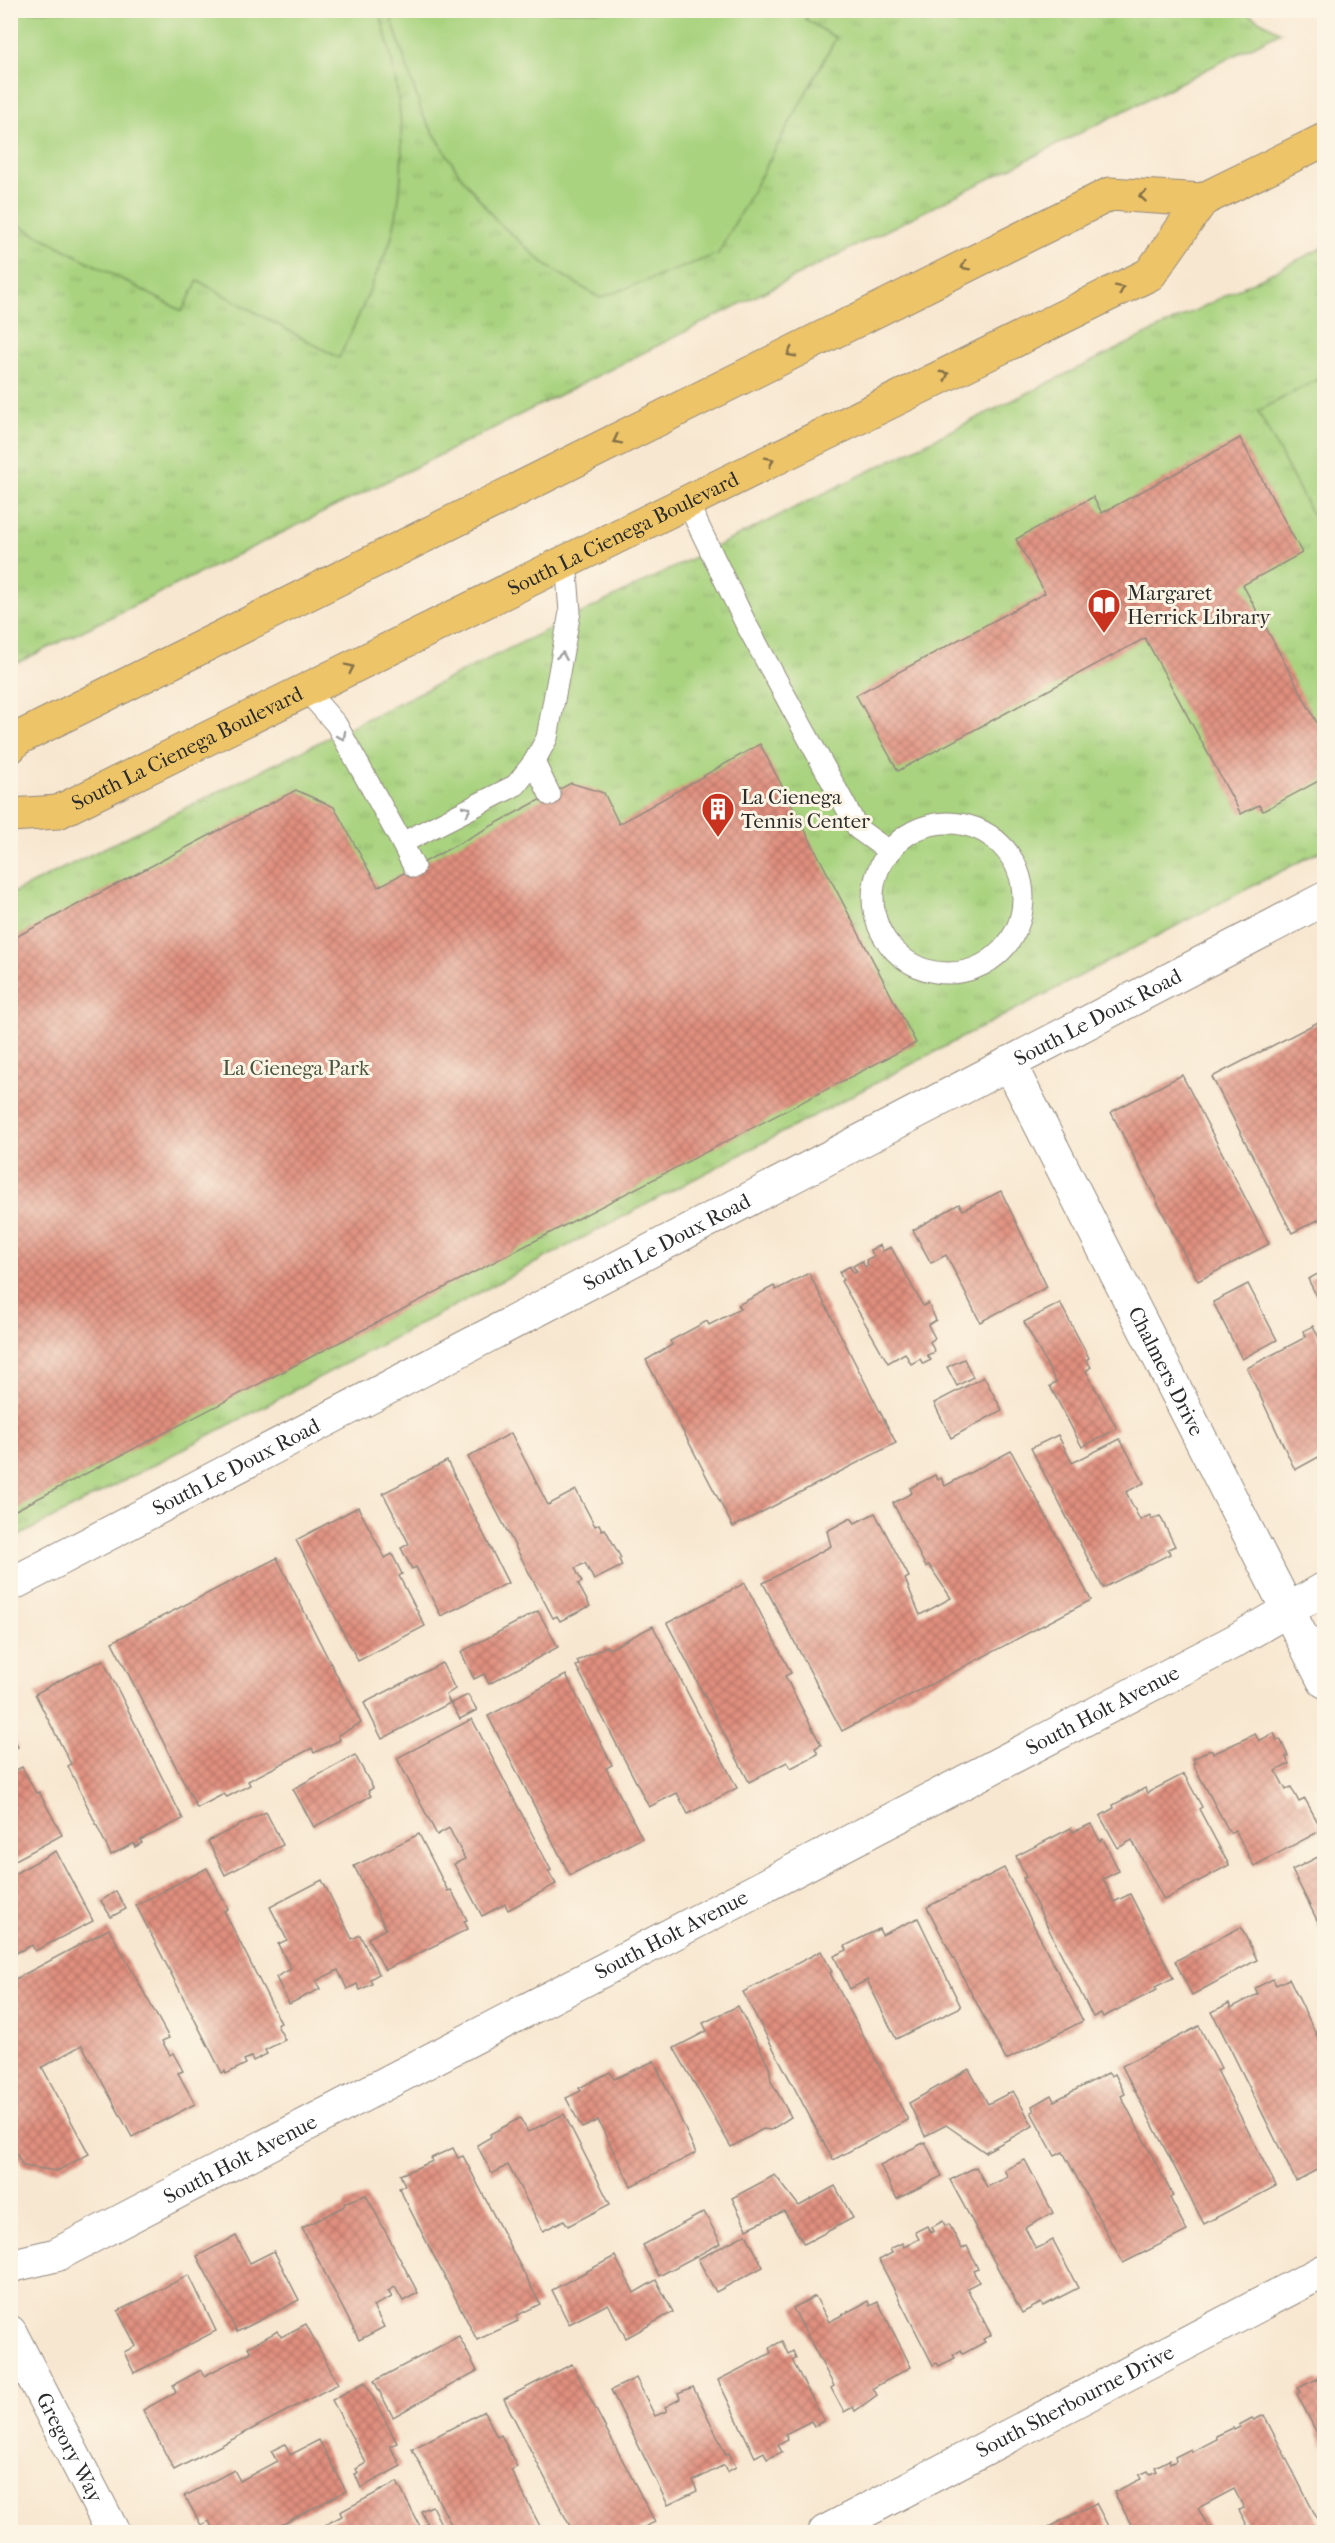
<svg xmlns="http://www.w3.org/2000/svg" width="1335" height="2543" font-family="'IM FELL French Canon',serif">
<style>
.grass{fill:url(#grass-tufts);stroke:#6a7f55;stroke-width:1.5}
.garden{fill:#a9d37f;stroke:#6a7f55;stroke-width:1.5}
.building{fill:url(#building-cross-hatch)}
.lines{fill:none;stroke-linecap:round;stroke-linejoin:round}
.service-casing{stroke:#92897e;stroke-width:23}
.minor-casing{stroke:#92897e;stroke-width:35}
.primary-casing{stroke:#92897e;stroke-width:35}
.service{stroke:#fff;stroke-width:21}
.minor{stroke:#fff;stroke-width:33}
.primary{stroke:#eec469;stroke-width:33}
.oneway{stroke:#837047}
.oneway2{stroke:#a0a0a0}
.labels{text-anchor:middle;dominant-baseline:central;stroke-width:6;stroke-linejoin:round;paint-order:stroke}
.street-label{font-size:21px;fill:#2b2b2b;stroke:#fcf5e5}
.poi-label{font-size:21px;fill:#2b2b2b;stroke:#fcf5e5;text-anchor:start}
.park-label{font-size:21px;fill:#4a5540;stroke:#fcf5e5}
</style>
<defs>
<pattern id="grass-tufts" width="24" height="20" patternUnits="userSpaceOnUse" patternTransform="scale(1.5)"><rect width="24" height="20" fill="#a9d37f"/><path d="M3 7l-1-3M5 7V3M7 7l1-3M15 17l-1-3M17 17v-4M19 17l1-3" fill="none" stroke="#92b56e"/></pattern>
<pattern id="building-cross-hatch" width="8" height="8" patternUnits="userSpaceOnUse" patternTransform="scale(1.5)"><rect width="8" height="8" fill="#e08f7e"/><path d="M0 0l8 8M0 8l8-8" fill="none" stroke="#b67567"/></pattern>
</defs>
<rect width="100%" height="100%" fill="#fcf5e5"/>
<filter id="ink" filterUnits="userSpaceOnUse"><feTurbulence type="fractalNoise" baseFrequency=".0167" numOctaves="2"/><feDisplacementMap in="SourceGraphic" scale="12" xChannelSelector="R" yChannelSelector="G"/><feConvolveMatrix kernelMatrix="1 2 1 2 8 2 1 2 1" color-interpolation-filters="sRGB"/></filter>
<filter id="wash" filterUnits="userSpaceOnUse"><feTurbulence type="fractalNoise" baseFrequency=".008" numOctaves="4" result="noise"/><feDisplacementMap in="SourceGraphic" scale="24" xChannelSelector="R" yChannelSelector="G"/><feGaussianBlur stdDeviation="1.35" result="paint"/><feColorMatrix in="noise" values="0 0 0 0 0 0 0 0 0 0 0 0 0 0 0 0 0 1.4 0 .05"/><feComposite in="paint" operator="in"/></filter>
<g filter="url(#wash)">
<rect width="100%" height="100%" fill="#f8e7d0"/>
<g class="grass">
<polygon points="1240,10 1281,32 448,451 11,666 11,11"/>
<polygon points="1324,247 1324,849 978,1029 11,1540 11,894"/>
</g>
<g class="garden">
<path d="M 10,11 L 379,11 C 401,83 410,162 392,236 C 389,247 383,259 378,270 C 366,300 353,329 339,358 L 198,281 L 182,311 L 11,221 Z"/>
<polygon points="389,11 810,11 805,19 836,38 718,254 600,298 547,266 496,220 460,175 423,116"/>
<polygon points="1324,376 1324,537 1258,411"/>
</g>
<g id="blocks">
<g class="building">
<polygon points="1240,438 1302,553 1243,585 1324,736 1324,769 1321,771 1324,778 1263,811 1259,805 1241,814 1145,638 898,771 856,695 1045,593 1016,539 1093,497 1102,513"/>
<polygon points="760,744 916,1043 10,1513 10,940 296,790 334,807 378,887 571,783 604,793 619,824"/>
<polygon points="1324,1019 1324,1217 1292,1233 1212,1077"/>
<polygon points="1182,1075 1269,1244 1198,1281 1111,1112"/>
<polygon points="1001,1191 1047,1287 980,1322 946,1255 931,1263 913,1230 959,1204 963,1210"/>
<polygon points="880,1245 883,1251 891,1247 923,1306 928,1303 936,1320 928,1325 935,1338 930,1342 935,1352 927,1355 931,1360 923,1364 920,1359 911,1364 905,1353 888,1363 841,1281 843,1280 839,1272 850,1266 853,1273 857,1272 853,1266 862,1261 865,1267 868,1265 866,1260 874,1256 870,1250"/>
<polygon points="1324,1271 1324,1311 1308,1279"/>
<polygon points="809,1273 896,1443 733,1527 646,1360 672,1345 670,1341 707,1321 709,1325 740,1309 738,1305 774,1286 776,1290"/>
<polygon points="1248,1284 1277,1340 1242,1359 1213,1302"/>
<polygon points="1060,1303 1089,1358 1086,1360 1091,1367 1086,1371 1117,1429 1082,1447 1050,1386 1056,1382 1024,1322"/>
<polygon points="1313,1326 1324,1348 1324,1454 1295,1470 1247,1368 1306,1337 1303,1331"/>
<polygon points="964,1359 973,1377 957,1386 947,1367"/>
<polygon points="984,1377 1002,1410 951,1438 934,1403"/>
<polygon points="511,1433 548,1505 576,1490 595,1526 599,1524 602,1530 605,1529 621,1558 619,1559 622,1566 594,1580 585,1563 575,1568 582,1582 578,1584 590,1606 560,1621 557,1616 553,1618 468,1457"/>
<polygon points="1058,1435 1072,1463 1120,1439 1144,1483 1126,1492 1140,1520 1150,1515 1152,1519 1160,1516 1175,1546 1168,1549 1170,1554 1103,1588 1031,1448"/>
<polygon points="1011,1451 1091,1600 842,1731 763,1583 831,1546 827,1531 851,1518 855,1523 875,1513 909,1577 905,1579 920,1615 951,1598 929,1565 926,1567 893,1503 912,1493 910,1488 935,1475 938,1480 941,1478 945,1486"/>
<polygon points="447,1461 508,1583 441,1616 416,1567 412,1569 401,1548 409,1544 383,1493"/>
<polygon points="358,1507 385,1558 392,1554 402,1574 399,1576 425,1626 358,1661 296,1540"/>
<polygon points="277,1558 361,1723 338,1735 340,1740 314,1753 312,1748 248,1781 250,1785 227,1797 224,1794 197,1808 112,1642"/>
<polygon points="745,1583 791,1673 785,1676 821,1745 815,1748 818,1754 791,1768 787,1762 749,1782 667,1623"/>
<polygon points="538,1611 558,1647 489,1684 484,1674 474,1679 461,1652"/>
<polygon points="653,1626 737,1788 688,1814 677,1793 649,1807 576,1666 579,1665 577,1661 607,1646 609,1649"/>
<polygon points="103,1660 183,1819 140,1840 142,1843 135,1847 134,1843 111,1855 68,1766 71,1764 35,1694 66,1677"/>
<polygon points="442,1663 455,1689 446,1695 450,1703 382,1739 364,1703"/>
<polygon points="566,1675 612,1765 606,1768 642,1838 570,1875 488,1716"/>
<polygon points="468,1695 477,1710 460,1719 451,1703"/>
<polygon points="472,1719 551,1870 548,1871 556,1884 508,1910 505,1904 482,1916 454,1864 465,1859 449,1828 437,1835 397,1758"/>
<polygon points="10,1731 18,1747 12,1751 14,1755 10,1757"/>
<polygon points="1274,1733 1277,1740 1280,1739 1288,1756 1286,1757 1289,1764 1276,1771 1286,1790 1291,1787 1299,1802 1305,1799 1322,1830 1254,1866 1235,1830 1230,1833 1193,1764 1195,1763 1193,1759 1208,1751 1212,1751 1213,1754 1255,1734 1259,1741"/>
<polygon points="355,1755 373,1788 368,1791 371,1796 314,1827 293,1789"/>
<polygon points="22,1767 36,1793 39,1792 62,1835 10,1863 10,1773"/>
<polygon points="1184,1774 1202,1807 1199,1809 1229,1865 1164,1900 1132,1840 1118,1848 1100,1816 1114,1808 1113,1805 1145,1788 1147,1793"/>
<polygon points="266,1812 283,1845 225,1875 208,1841"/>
<polygon points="1091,1824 1100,1841 1103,1839 1119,1871 1103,1879 1114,1902 1130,1894 1173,1978 1155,1987 1157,1990 1103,2017 1101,2013 1093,2017 1023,1878 1026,1877 1016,1856 1071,1828 1073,1832"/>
<polygon points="419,1834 448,1891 451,1890 467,1920 464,1921 468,1929 385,1970 368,1938 386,1929 354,1866"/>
<polygon points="56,1851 93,1921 35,1951 32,1945 10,1956 10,1876"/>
<polygon points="1324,1854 1324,1929 1322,1930 1292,1870"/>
<polygon points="207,1868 228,1909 224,1911 281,2023 277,2025 285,2040 265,2050 267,2054 253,2061 251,2057 244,2060 246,2064 226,2074 225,2071 222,2073 136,1905"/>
<polygon points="1004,1868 1083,2021 1006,2060 927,1907"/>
<polygon points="322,1880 352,1939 360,1935 379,1974 370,1979 372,1984 360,1990 357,1984 347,1989 338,1970 316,1981 320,1989 289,2004 276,1977 291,1969 278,1944 287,1940 270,1907"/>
<polygon points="116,1891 126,1909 111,1917 101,1901"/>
<polygon points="918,1918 961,2007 896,2039 867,1980 850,1989 834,1956 847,1950 845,1946 879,1929 882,1935"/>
<polygon points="1241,1927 1257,1960 1192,1995 1175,1961"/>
<polygon points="109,1929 169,2038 162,2041 170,2055 173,2053 183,2071 178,2073 195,2104 132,2137 82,2045 42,2067 89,2154 57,2171 23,2166 10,2142 10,1982"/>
<polygon points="821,1951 832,1972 830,1973 908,2120 833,2160 743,1992"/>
<polygon points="1273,1979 1276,1985 1289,1979 1324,2050 1324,2166 1296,2181 1212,2012 1229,2003 1231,2008 1258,1994 1255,1988"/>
<polygon points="738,2006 769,2066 771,2081 791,2117 771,2130 763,2129 731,2147 674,2048 707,2031 703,2023"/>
<polygon points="1199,2026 1221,2068 1217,2070 1276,2186 1204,2224 1122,2066"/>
<polygon points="654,2061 696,2153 631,2186 598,2120 582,2128 566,2098 581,2091 579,2088 610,2072 614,2079"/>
<polygon points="969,2069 988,2104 1013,2091 1033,2126 985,2152 946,2125 925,2136 909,2103"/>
<polygon points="1108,2073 1111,2076 1115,2074 1125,2094 1121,2096 1173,2196 1170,2198 1187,2231 1123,2263 1063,2152 1055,2156 1031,2112 1034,2111 1032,2106 1051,2095 1054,2101"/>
<polygon points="564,2114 610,2204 568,2226 564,2220 543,2231 508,2165 492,2174 477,2145 491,2137 490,2134 520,2118 528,2132"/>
<polygon points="925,2142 942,2176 897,2199 880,2165"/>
<polygon points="453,2148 458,2158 463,2156 540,2304 516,2316 518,2321 477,2340 399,2188 405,2185 400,2175 433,2161 431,2158"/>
<polygon points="1025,2160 1053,2213 1025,2228 1036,2249 1053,2240 1078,2288 1043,2306 1041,2303 1022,2313 950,2180 976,2167 987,2187 1008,2177 1004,2170"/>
<polygon points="775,2175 799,2206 835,2186 853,2218 804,2244 784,2211 747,2229 732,2198"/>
<polygon points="366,2195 418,2293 403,2301 395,2287 388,2291 392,2297 373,2306 384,2327 359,2340 302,2228 343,2207 346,2202"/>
<polygon points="704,2212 721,2243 659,2276 643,2245"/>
<polygon points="943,2221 945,2226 949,2224 962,2249 967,2246 978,2269 973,2271 979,2282 967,2288 991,2335 983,2339 985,2342 963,2354 961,2350 953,2355 955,2358 939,2366 937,2363 933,2365 879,2260 892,2253 890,2249 902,2243 904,2247 919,2239 915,2232 927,2226 931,2233 934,2231 932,2227"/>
<polygon points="746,2234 763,2267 716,2292 698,2259"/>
<polygon points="236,2236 250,2263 274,2251 299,2300 237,2332 197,2256"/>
<polygon points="615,2256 634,2293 656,2280 673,2312 626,2338 608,2304 569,2324 552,2290"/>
<polygon points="189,2275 216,2331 134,2373 124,2352 136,2346 118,2311"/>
<polygon points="815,2296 829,2322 868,2301 870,2306 878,2302 911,2367 873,2388 877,2395 855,2411 853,2407 844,2412 831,2388 834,2386 793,2308"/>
<polygon points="306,2324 338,2384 174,2470 143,2410 176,2392 173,2385 201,2370 204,2376 251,2352 248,2347 278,2331 281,2337"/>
<polygon points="459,2336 477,2371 393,2417 374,2381"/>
<polygon points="782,2341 788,2354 793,2351 796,2358 792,2360 824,2421 814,2426 811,2421 785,2434 788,2440 778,2445 782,2452 767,2459 764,2452 755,2457 718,2380 771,2353 769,2348"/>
<polygon points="572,2364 655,2522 635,2532 573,2532 504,2399"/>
<polygon points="636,2378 655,2416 667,2411 665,2407 680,2399 678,2393 693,2387 726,2454 729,2453 736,2467 727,2472 724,2465 693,2481 697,2491 668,2505 611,2390"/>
<polygon points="1317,2379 1319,2382 1324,2380 1324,2447 1297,2394 1300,2392 1298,2388"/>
<polygon points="365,2382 397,2443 390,2446 401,2466 361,2488 355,2474 358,2473 356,2469 366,2463 332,2400"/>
<polygon points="484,2411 497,2437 501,2435 517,2467 511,2470 543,2532 455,2532 412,2449"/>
<polygon points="1264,2415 1324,2532 1251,2532 1239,2510 1244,2508 1234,2489 1198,2508 1211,2532 1135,2532 1114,2492 1141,2479 1139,2475 1148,2471 1150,2474 1157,2471 1155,2467 1169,2460 1170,2464 1176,2461 1175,2457 1191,2449 1192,2452 1217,2439 1216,2436 1233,2428 1234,2430 1240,2427 1239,2425 1252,2418 1254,2420"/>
<polygon points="319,2440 346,2491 268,2532 211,2532 214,2531 209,2521 201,2525 185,2496 234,2470 240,2481 277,2461 271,2451 285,2444 290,2455"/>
<polygon points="397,2482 423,2532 312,2532 342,2516 340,2512"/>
<polygon points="1096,2503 1111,2532 1039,2532"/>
<polygon points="432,2506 441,2524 431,2530 421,2511"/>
</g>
</g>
</g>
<g filter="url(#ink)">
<use href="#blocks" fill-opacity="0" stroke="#92897e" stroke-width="1.5"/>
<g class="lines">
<defs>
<g id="service">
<polyline points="687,502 746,624 858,829 890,852"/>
<polyline points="306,690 336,724 402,843 516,785 534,762 547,738 570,612 566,562"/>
<polyline points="534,762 550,795"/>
<circle cx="948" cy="898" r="75"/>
<polyline points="402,843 414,867"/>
</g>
<g id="minor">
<path id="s1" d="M 1009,1063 L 1324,1681"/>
<path id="s2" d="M 10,1585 L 1324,899"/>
<path id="s3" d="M 10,2266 L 56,2255 L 1233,1642 L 1324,1589"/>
<path id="s4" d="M 10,2332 L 113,2532"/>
<path id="s5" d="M 825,2532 L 1324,2271"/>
</g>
<g id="primary">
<polyline points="10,747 17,739 1110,194 1202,200"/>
<path id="s6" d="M 10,815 L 58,812 L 1150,274 L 1202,200 L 1324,140"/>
</g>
</defs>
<use href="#service" class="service-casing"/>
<use href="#minor" class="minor-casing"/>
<use href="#primary" class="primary-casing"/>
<use href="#service" class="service"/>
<use href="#minor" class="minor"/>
<use href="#primary" class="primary"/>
</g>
<defs><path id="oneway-chevron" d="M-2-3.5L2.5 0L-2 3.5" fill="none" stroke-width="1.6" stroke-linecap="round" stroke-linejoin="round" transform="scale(1.5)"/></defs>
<g class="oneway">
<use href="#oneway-chevron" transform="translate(1143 196) rotate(-176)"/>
<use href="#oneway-chevron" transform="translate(965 266) rotate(153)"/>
<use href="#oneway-chevron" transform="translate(1120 289) rotate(-26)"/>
<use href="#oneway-chevron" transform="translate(791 353) rotate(153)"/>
<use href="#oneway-chevron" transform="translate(945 375) rotate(-26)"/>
<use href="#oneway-chevron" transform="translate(617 440) rotate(153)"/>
<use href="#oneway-chevron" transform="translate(770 461) rotate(-26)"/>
<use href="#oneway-chevron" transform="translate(350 668) rotate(-26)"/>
</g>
<g class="oneway2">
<use href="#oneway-chevron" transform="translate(562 656) rotate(-80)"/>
<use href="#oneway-chevron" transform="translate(342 736) rotate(61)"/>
<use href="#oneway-chevron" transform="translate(467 810) rotate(-27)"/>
</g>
</g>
<defs>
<symbol id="library-pin" viewBox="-11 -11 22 30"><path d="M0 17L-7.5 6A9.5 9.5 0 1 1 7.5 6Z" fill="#c8321e" stroke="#fcf5e5"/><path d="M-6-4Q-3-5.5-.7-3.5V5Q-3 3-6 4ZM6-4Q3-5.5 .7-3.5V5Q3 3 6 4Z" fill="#fff"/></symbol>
<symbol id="building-pin" viewBox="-11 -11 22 30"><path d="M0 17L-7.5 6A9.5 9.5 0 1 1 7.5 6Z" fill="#c8321e" stroke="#fcf5e5"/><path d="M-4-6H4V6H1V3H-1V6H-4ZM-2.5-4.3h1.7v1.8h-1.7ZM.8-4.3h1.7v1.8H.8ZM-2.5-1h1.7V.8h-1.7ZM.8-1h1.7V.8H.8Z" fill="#fff"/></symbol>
</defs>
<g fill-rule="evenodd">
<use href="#library-pin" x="1085" y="586" width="38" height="52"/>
<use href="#building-pin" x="699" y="790" width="38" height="52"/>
</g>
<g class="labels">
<g class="street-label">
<text stroke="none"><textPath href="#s6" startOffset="678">South La Cienega Boulevard</textPath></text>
<text stroke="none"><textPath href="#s6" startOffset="192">South La Cienega Boulevard</textPath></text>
<text stroke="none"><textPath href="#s2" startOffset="1227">South Le Doux Road</textPath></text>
<text stroke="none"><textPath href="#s2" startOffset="741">South Le Doux Road</textPath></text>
<text stroke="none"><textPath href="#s1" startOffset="346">Chalmers Drive</textPath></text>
<text stroke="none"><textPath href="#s2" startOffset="255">South Le Doux Road</textPath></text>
<text stroke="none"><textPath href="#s3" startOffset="1227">South Holt Avenue</textPath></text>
<text stroke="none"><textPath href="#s3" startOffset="741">South Holt Avenue</textPath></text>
<text stroke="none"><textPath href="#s3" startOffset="255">South Holt Avenue</textPath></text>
<text stroke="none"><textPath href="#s5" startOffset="282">South Sherbourne Drive</textPath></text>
<text stroke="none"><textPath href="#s4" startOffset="130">Gregory Way</textPath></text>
</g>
<g class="poi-label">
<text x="1127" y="593">Margaret<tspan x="1127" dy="24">Herrick Library</tspan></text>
<text x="741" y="797">La Cienega<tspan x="741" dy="24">Tennis Center</tspan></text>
</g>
<g class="park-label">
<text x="296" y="1068">La Cienega Park</text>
</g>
</g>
<rect width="1335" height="2543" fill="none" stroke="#fcf5e5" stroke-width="36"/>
</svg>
